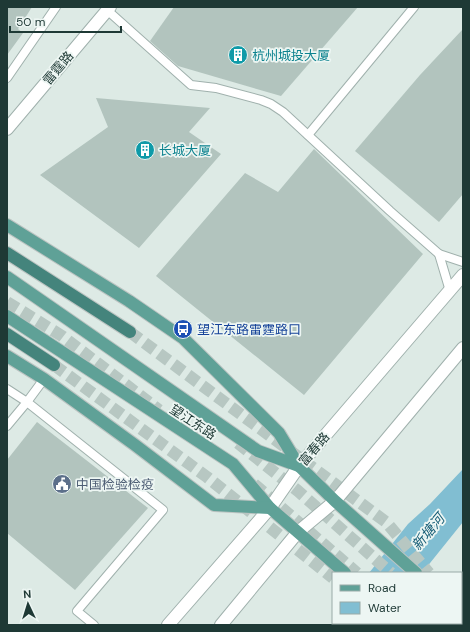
<svg xmlns="http://www.w3.org/2000/svg" width="470" height="632" font-family="'DM Sans','Noto Sans SC',sans-serif">
<style>
.water{fill:#81bed2}
.building{fill:#b2c4be}
.lines{fill:none;stroke-linecap:round;stroke-linejoin:round}
.trunk-tunnel{stroke:#b7c7c2;stroke-width:12;stroke-dasharray:12 6;stroke-linecap:butt}
.service-casing{stroke:#a0b1ad;stroke-width:10}
.tertiary-casing{stroke:#a0b1ad;stroke-width:14}
.primary-casing{stroke:#bcc4c2;stroke-width:14}
.trunk-casing{stroke:#bcc4c2;stroke-width:14}
.service{stroke:#fff;stroke-width:8}
.tertiary{stroke:#fff;stroke-width:12}
.primary{stroke:#5fa197;stroke-width:12}
.trunk{stroke:#44847c;stroke-width:12}
.labels{text-anchor:middle;dominant-baseline:central;stroke-width:3.5;stroke-linejoin:round;paint-order:stroke}
.culture-label{font-size:13px;fill:#0d838f;stroke:#edf6f3;text-anchor:start}
.street-label{font-size:13px;fill:#1e3935;stroke:#edf6f3}
.transit-label{font-size:13px;fill:#164399;stroke:#edf6f3;text-anchor:start}
.service-label{font-size:13px;fill:#4e5e75;stroke:#edf6f3;text-anchor:start}
.water-label{font-size:14px;font-style:italic;fill:#175e77;stroke:#edf6f3}
</style>
<rect width="100%" height="100%" fill="#ddeae5"/>
<polygon class="water" points="463,469 463,522 422,573 369,573 408,524 430,504"/>
<g class="building">
<polygon points="7,7 32,7 18,29 23,33 7,55"/>
<polygon points="174,7 358,7 281,96 178,66 150,41"/>
<polygon points="463,29 463,194 439,222 355,151 420,75"/>
<polygon points="96,98 210,108 189,132 221,154 139,248 40,175 108,127"/>
<polygon points="314,149 423,254 304,395 156,276 245,173 278,192"/>
<polygon points="37,422 148,508 75,590 7,533 7,460"/>
</g>
<g class="lines">
<g class="trunk-tunnel">
<polyline points="7,302 62,336 159,410"/>
<polyline points="130,332 386,522 429,573"/>
<polyline points="54,365 207,477 333,578"/>
<polyline points="238,443 298,491 391,573"/>
<polyline points="254,484 357,573"/>
<polyline points="386,623 389,625"/>
<polyline points="414,623 416,625"/>
<polyline points="449,623 451,625"/>
</g>
<defs>
<g id="service">
<polyline points="107,10 191,85 216,88 261,100 271,104 283,112 390,211 439,254 463,262"/>
<polyline points="7,78 56,7"/>
<polyline points="308,135 414,7"/>
<polyline points="439,254 450,291"/>
<polyline points="44,379 27,402 163,510 77,611 94,625"/>
<polyline points="7,389 27,402 7,426"/>
</g>
<g id="tertiary">
<polyline points="7,129 110,7"/>
<polyline points="168,625 270,508 299,466 463,275"/>
<polyline points="221,625 298,532 335,501 463,348"/>
</g>
<g id="primary">
<polyline points="7,225 129,301 183,338 279,433 299,466 335,501 416,573"/>
<polyline points="7,277 258,451 299,466"/>
<polyline points="7,316 233,464 270,508 345,573"/>
<polyline points="7,356 44,379 135,445 214,505 270,508"/>
<polyline points="461,613 463,614"/>
<polyline points="405,623 408,625"/>
</g>
<g id="trunk">
<polyline points="7,253 130,332"/>
<polyline points="7,334 54,365"/>
</g>
</defs>
<use href="#service" class="service-casing"/>
<use href="#tertiary" class="tertiary-casing"/>
<use href="#primary" class="primary-casing"/>
<use href="#trunk" class="trunk-casing"/>
<use href="#service" class="service"/>
<use href="#tertiary" class="tertiary"/>
<use href="#primary" class="primary"/>
<use href="#trunk" class="trunk"/>
</g>
<defs>
<symbol id="building-disc" viewBox="-11 -11 22 22"><circle r="9.5" fill="#0f9aa8" stroke="#edf6f3"/><path d="M-4-6H4V6H1V3H-1V6H-4ZM-2.5-4.3h1.7v1.8h-1.7ZM.8-4.3h1.7v1.8H.8ZM-2.5-1h1.7V.8h-1.7ZM.8-1h1.7V.8H.8Z" fill="#fff"/></symbol>
<symbol id="bus-disc" viewBox="-11 -11 22 22"><circle r="9.5" fill="#1a4fb4" stroke="#edf6f3"/><path d="M-5-6H5V4H4V6H2V4H-2V6H-4V4H-5ZM-3.5-4V0h7V-4ZM-3.5 1.2v1.5H-2V1.2ZM2 1.2v1.5H3.5V1.2Z" fill="#fff"/></symbol>
<symbol id="civic-disc" viewBox="-11 -11 22 22"><circle r="9.5" fill="#5c6f8a" stroke="#edf6f3"/><path d="M-.6-6.5H3V-4.5H.6V-3L4-1V1h2V6H-6V1h2V-1L-.6-3ZM-1.2 2.5V6h2.4V2.5Z" fill="#fff"/></symbol>
</defs>
<g fill-rule="evenodd">
<use href="#building-disc" x="227" y="44" width="22" height="22"/>
<use href="#building-disc" x="134" y="139" width="22" height="22"/>
<use href="#bus-disc" x="172" y="318" width="22" height="22"/>
<use href="#civic-disc" x="51" y="473" width="22" height="22"/>
</g>
<g class="labels">
<g class="culture-label">
<text x="252" y="55">杭州城投大厦</text>
<text x="159" y="150">长城大厦</text>
</g>
<g class="street-label">
<text transform="translate(58 68) rotate(-50)">雷霆路</text>
<text transform="translate(193 422) rotate(33)">望江东路</text>
<text transform="translate(314 449) rotate(-50)">富春路</text>
</g>
<g class="transit-label">
<text x="197" y="329">望江东路雷霆路口</text>
</g>
<g class="service-label">
<text x="76" y="484">中国检验检疫</text>
</g>
<g class="water-label">
<text transform="translate(428 532) rotate(-50)">新塘河</text>
</g>
</g>
<rect width="470" height="632" fill="none" stroke="#1e3935" stroke-width="16"/>
<rect x="332" y="572" width="130" height="52" fill="#edf6f3" stroke="#9aaaa7"/>
<rect x="340" y="585" width="20" height="6" fill="#5fa197" stroke="#9aaaa7"/>
<text x="368" y="592" font-size="12" fill="#1e3935">Road</text>
<rect x="340" y="602" width="20" height="12" fill="#81bed2" stroke="#9aaaa7"/>
<text x="368" y="612" font-size="12" fill="#1e3935">Water</text>
<g transform="translate(28 604) rotate(356)" stroke="#edf6f3" stroke-width="3" paint-order="stroke">
<path d="M0-3L7 15L0 10L-7 15Z" fill="#1e3935"/>
<text y="-6" font-size="11" font-weight="bold" text-anchor="middle" fill="#1e3935">N</text>
</g>
<path d="M10 26v6h111v-6" fill="none" stroke="#1e3935" stroke-width="2"/>
<text x="16" y="26" font-size="12" fill="#1e3935" stroke="#edf6f3" stroke-width="3" paint-order="stroke">50 m</text>
</svg>
